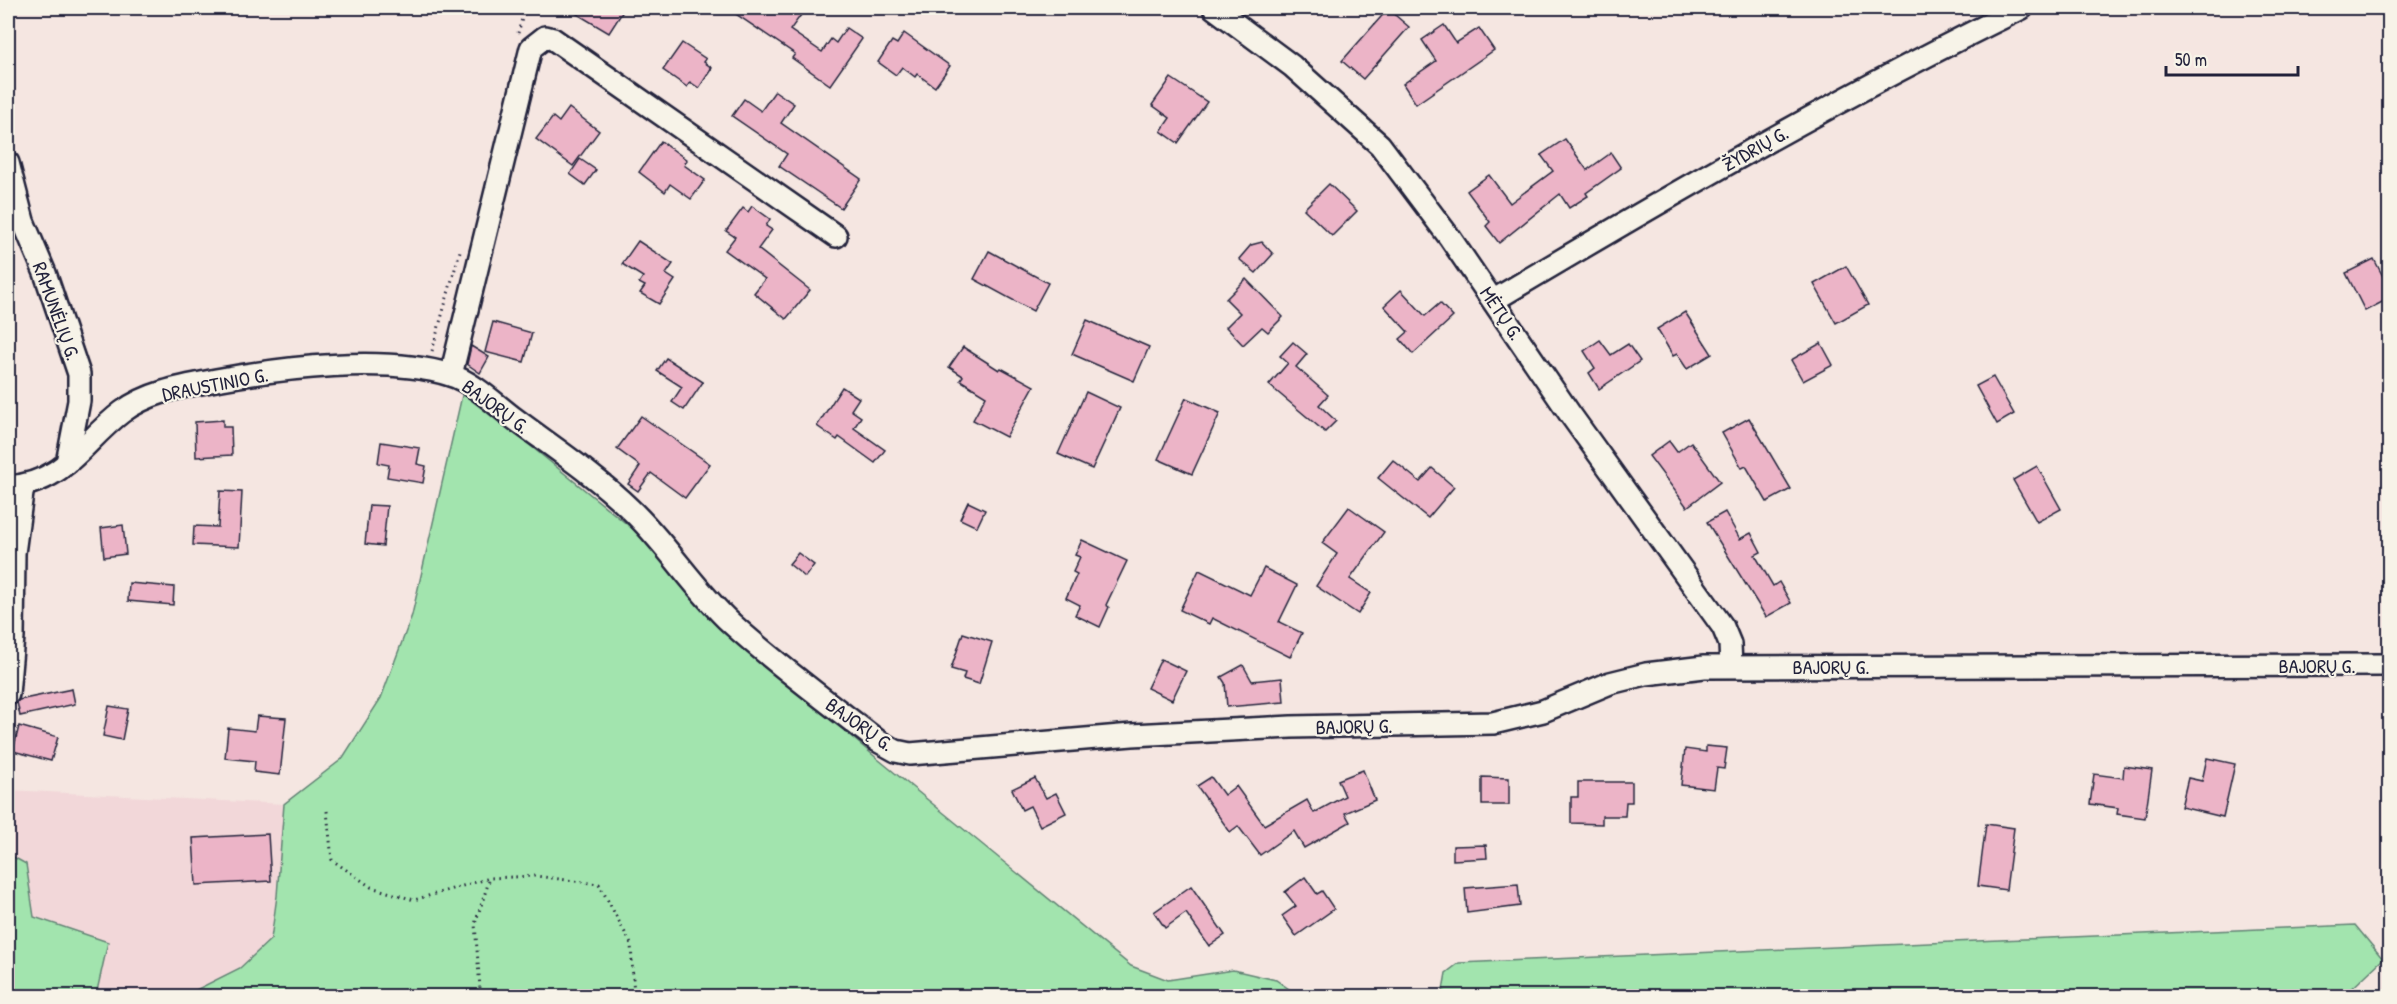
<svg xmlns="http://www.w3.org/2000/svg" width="2397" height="1004" font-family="'Patrick Hand',sans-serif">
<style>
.built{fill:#f2d7d9}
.green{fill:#a2e4ae;stroke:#628374;stroke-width:1.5}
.building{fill:#ecb4c7;stroke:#22223b;stroke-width:1.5}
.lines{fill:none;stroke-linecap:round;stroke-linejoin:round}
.street-casing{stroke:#22223b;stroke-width:26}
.path{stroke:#22223b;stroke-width:3;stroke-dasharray:1.5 4.5;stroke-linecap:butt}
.street{stroke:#f7f3e8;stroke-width:21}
.labels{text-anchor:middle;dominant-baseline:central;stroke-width:4.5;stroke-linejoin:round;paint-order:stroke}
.street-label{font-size:20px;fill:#22223b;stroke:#f7f3e8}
</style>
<rect width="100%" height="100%" fill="#f5e6e1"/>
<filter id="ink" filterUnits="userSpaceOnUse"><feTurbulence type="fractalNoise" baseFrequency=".0167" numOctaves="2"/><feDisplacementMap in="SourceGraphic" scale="12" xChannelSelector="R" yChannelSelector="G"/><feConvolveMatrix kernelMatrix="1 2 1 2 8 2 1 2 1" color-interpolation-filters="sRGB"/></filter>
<g filter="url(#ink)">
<polygon class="built" points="8,790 284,804 277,896 271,939 240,968 184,996 100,996 97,991 108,942 34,917 26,864 8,854"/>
<g class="green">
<polygon points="463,391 639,534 721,627 879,760 1131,966 1168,980 1233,970 1276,980 1299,996 184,996 240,968 271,939 277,896 284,804 342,759 381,698 412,615"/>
<polygon points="8,854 26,864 34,917 108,942 97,991 100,996 8,996"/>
<polygon points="2355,925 2383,959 2344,996 1447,996 1443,990 1446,973 1459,963"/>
</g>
<g class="building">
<polygon points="567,8 625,8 609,33"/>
<polygon points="727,8 806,8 790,30 822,52 831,39 836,43 846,28 862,39 830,85 792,58 795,54"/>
<polygon points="1388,9 1409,27 1363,79 1342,61"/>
<polygon points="1444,25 1456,43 1479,28 1494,50 1416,104 1403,84 1436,61 1422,40"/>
<polygon points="904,33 950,66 935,87 917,74 915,77 902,67 896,75 878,62 892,41 897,44"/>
<polygon points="682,43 706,59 704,62 712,68 699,88 690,82 687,87 663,70"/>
<polygon points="1171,78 1207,102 1178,143 1161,131 1170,118 1152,105"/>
<polygon points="775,91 794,104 781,123 861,179 841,208 779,166 787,154 732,116 744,99 761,111"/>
<polygon points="569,108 599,131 573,166 536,139 553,117 559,122"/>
<polygon points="1565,139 1587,170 1611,153 1621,168 1586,193 1588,196 1569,208 1560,194 1499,243 1486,226 1490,222 1467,191 1489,175 1510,203 1553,171 1541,155"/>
<polygon points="661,141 687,160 684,165 705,180 691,199 670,184 665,192 639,172"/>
<polygon points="580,159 596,170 585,185 570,174"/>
<polygon points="1329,184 1357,211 1332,236 1304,209"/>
<polygon points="752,206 770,219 766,226 772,230 758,249 810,290 786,319 754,293 765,279 725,250 735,237 726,231 743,208 748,212"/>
<polygon points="638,241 673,264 666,274 675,280 659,304 640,293 645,286 639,283 643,277 622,264"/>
<polygon points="1262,242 1273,254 1256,273 1239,259 1251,245"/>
<polygon points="989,251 1048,283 1033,311 974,279"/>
<polygon points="2374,259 2390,290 2390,298 2365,311 2346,273"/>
<polygon points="1846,266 1868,305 1836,323 1814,284"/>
<polygon points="1246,279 1283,317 1268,332 1262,327 1243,345 1226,327 1240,313 1226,299"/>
<polygon points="1401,290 1425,316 1440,303 1453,317 1413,354 1400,339 1408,332 1384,306"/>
<polygon points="1685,312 1712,354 1687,369 1677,354 1673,356 1657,329"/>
<polygon points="1087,320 1149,347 1134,381 1072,354"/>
<polygon points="493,322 532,333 524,362 485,352"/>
<polygon points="1600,340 1611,355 1628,344 1640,361 1599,389 1589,373 1595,368 1584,351"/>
<polygon points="1293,342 1307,354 1296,367 1328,395 1319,405 1336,421 1325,432 1269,385 1288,363 1280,356"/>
<polygon points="1821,343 1833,365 1803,381 1791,360"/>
<polygon points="471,346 489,357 480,373 467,364"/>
<polygon points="963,347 999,370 1001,368 1034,386 1006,437 973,420 986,396 960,380 963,376 949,367"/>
<polygon points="666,358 703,382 684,410 672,402 682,387 657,371"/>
<polygon points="1993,377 2014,414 1997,424 1976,386"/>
<polygon points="842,387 859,398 851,410 861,417 854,428 885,450 875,463 839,437 837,440 817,426"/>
<polygon points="1086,392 1120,408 1092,469 1058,454"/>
<polygon points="1186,398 1220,413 1192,474 1158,459"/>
<polygon points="641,416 710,464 685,498 651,473 638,491 628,484 640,466 617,449"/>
<polygon points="1749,418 1791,489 1767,502 1746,466 1742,468 1722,433"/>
<polygon points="223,420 223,427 231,427 232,455 196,457 195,422"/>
<polygon points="1669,441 1677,452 1691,442 1720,482 1687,507 1649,456"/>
<polygon points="381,442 420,448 417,464 426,466 423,483 387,477 389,465 378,463"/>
<polygon points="1393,460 1420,482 1432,468 1454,487 1428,518 1378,478"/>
<polygon points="2037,466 2061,509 2037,522 2013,480"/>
<polygon points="220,491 242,492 239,547 193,545 194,526 218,527"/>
<polygon points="968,502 985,510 977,527 960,519"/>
<polygon points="369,505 387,506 383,546 365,544"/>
<polygon points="1349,507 1384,532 1350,579 1371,593 1358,614 1316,586 1337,554 1322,543"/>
<polygon points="1725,512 1740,539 1751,533 1761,552 1755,555 1773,586 1779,582 1791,603 1766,617 1707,522"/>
<polygon points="123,525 126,554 104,557 101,528"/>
<polygon points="1082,540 1127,561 1106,605 1109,607 1100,627 1075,615 1080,605 1066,598 1077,574 1073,572 1080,557 1075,555"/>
<polygon points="798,553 814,565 805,577 789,564"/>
<polygon points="1264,568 1297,585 1279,622 1302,633 1290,657 1212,618 1209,624 1180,610 1199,570 1250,595"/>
<polygon points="129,583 174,587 173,605 128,601"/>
<polygon points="963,633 992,642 979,684 963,679 965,673 951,669"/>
<polygon points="1161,659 1186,671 1172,700 1147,688"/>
<polygon points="1243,665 1252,681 1282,678 1284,702 1227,707 1225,683 1221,677"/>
<polygon points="72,689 75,704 20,716 17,702 19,700"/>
<polygon points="109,706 128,709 122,740 103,736"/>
<polygon points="257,716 286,718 280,775 254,772 255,761 225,758 228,728 255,731"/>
<polygon points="19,726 58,737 51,761 13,751"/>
<polygon points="1706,746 1727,748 1724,769 1717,768 1714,789 1681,785 1685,749 1706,752"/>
<polygon points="2207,758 2235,764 2223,817 2181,807 2188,778 2202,781"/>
<polygon points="2124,766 2152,770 2145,818 2117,814 2118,808 2090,804 2094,774 2123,778"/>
<polygon points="1363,770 1375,800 1345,813 1350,822 1304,848 1294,831 1260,855 1238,826 1230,832 1197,786 1211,777 1224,795 1236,786 1264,825 1307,800 1314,813 1345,796 1338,780"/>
<polygon points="1482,777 1509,778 1509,805 1482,805"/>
<polygon points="1035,778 1046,798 1056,793 1066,813 1040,826 1030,806 1022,810 1012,789"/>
<polygon points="1578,782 1632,782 1632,802 1626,802 1625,816 1602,816 1602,824 1571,823 1571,797 1578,797"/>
<polygon points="1986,824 2014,828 2006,890 1978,886"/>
<polygon points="268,834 271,881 196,885 193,838"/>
<polygon points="1486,845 1487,858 1453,860 1453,846"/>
<polygon points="1305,877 1317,894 1322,891 1334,909 1296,936 1282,916 1296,906 1285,892"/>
<polygon points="1518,884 1520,906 1467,913 1465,888"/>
<polygon points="1191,886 1225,935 1209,946 1186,913 1165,928 1154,912"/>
</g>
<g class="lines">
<defs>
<g id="street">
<polyline points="1214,8 1292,66 1380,145 1450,238 1570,414 1723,627 1730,644 1731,666"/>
<polyline points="8,163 23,221 45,273 79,374 79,401 67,463"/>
<path d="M 1494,300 C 1667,197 1841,96 2022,8"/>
<polyline points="451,375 531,48 545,37 553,39 836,236"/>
<path d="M 8,487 C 65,483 81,443 122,412 C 148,392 185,386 216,380 C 282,368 385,355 450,375 C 473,382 495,404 515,419 C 554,448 595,475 630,509 C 667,544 694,589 731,623 C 777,665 828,702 878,741 L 896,751 L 910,754 L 1132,735 L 1291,727 L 1493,723 L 1543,711 L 1610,683 L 1646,674 L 1704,667 L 2390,665"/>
<polyline points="8,694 13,637 14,553 23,486"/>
</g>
</defs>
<use href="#street" class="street-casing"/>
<g class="path">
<polyline points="518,33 525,8"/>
<polyline points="432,351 460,251"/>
<polyline points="327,811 332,860 371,887 414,900 490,878"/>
<polyline points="480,988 475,924 490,878 536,876 599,884 631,944 634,996"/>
</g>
<use href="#street" class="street"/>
</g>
</g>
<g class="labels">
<g class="street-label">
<text transform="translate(1755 148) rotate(-29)">ŽYDRIŲ G.</text>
<text transform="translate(57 311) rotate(70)">RAMUNĖLIŲ G.</text>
<text transform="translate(1502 313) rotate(56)">MĖTŲ G.</text>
<text transform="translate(215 384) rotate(-11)">DRAUSTINIO G.</text>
<text transform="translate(496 406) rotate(36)">BAJORŲ G.</text>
<text x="2317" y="665">BAJORŲ G.</text>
<text x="1831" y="666">BAJORŲ G.</text>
<text transform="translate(860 724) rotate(35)">BAJORŲ G.</text>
<text transform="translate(1354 726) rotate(-1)">BAJORŲ G.</text>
</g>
</g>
<rect width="2397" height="1004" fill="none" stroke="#f7f3e8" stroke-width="30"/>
<rect x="15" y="15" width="2367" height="974" fill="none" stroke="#22223b" stroke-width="2" filter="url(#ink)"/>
<path d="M2166 66v9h132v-9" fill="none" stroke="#22223b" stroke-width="3"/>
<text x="2175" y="66" font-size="18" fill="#22223b" stroke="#f7f3e8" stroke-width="4.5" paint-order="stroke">50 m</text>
</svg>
